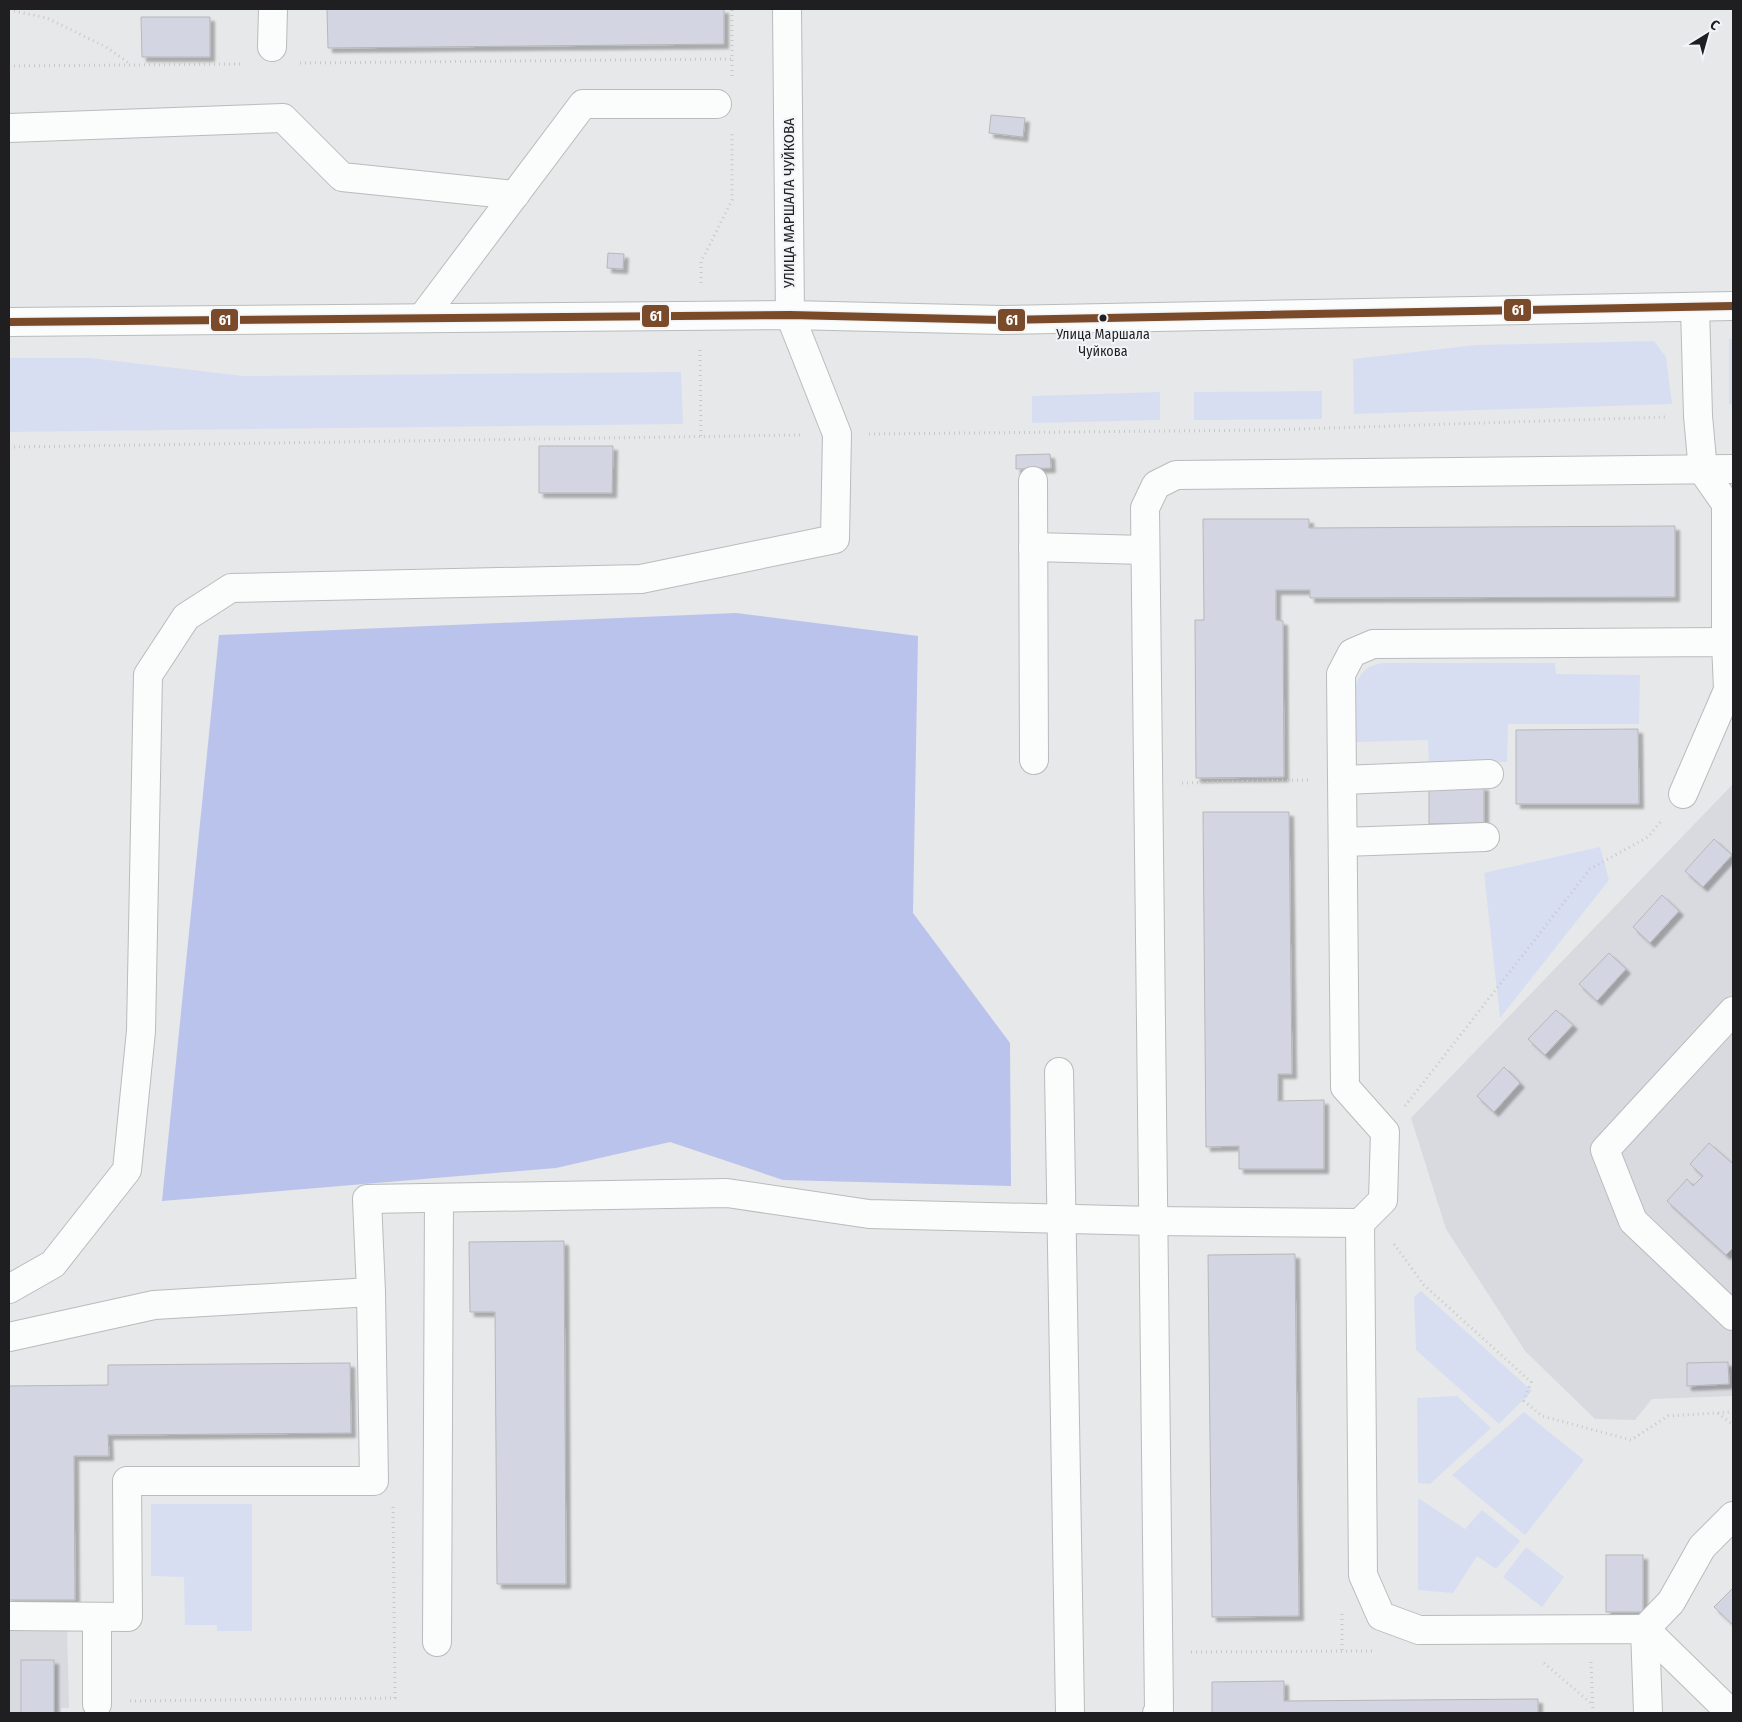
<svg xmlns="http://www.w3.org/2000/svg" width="1742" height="1722" viewBox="0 0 1742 1722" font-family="'Fira Sans Condensed',sans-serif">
<defs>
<filter id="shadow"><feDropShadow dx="4.5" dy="4.5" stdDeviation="1" flood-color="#0004"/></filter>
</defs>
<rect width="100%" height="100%" fill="#e7e8e9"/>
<g fill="#d8dae0">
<polygon points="1733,784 1733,1396 1652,1399 1635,1420 1595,1419 1525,1351 1446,1229 1411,1118"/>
<polygon points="67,1627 69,1708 61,1708 61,1713 9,1713 9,1630"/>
</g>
<g fill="#d8def2">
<rect x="1729" y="339" width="4" height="65"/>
<polygon points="1654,341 1666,357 1672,404 1354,414 1353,359 1476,345"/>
<polygon points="9,358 90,358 243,376 681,372 683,424 9,432"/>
<polygon points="1322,391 1322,419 1194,420 1194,392"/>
<polygon points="1160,392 1160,420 1032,423 1032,396"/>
<path d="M1382,663h173l1,11 84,1 -1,49h-131l-1,38 -78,2 -1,-24 -72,2v-58c5,-13 12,-18 26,-21z"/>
<polygon points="1600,847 1609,880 1500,1018 1484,873"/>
<polygon points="1421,1291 1532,1391 1499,1424 1416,1350 1414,1297"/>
<polygon points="1457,1396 1491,1428 1430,1484 1418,1483 1417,1398"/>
<polygon points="1524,1412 1584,1460 1525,1535 1452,1475"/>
<polygon points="1418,1498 1465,1529 1482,1510 1520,1541 1496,1569 1477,1556 1453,1593 1418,1590"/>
<polygon points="151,1504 252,1504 252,1631 217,1631 217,1625 185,1625 184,1577 151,1576"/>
<polygon points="1526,1547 1564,1577 1542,1607 1503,1577"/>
</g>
<polygon fill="#bac3eb" points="736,613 918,636 913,913 1010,1043 1011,1186 783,1180 670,1142 556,1168 162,1201 219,635"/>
<g fill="#d3d6e2" stroke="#b6b7b8" filter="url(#shadow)">
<polygon points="327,9 724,9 724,44 328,48"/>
<polygon points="141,17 210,17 210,57 142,57"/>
<polygon points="991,115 1025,118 1023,137 989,133"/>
<polygon points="608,253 624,254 623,269 607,268"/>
<polygon points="539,446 613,446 612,493 539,493"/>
<polygon points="1050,454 1051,468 1016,469 1016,455"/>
<polygon points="1203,519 1309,519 1309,528 1675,526 1675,597 1310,598 1310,590 1276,590 1276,620 1283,621 1284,777 1196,778 1195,620 1204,620"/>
<polygon points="1638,729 1639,804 1516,804 1516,730"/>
<polygon points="1484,786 1484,823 1429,824 1429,787"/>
<polygon points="1203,812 1289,812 1292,1074 1278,1074 1278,1101 1324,1100 1324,1169 1239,1169 1239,1146 1206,1147"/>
<polygon points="1714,839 1732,855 1703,887 1685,871"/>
<polygon points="1662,895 1679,911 1650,943 1633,927"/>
<polygon points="1609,953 1626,969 1597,1001 1579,984"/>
<polygon points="1556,1010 1573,1025 1545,1055 1528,1039"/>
<polygon points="1504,1067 1520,1083 1494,1112 1477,1096"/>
<polygon points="1709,1143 1733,1164 1733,1250 1732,1249 1726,1255 1667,1201 1687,1179 1693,1186 1703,1176 1690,1164"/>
<polygon points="564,1241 566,1584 497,1584 495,1312 470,1312 469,1242"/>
<polygon points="1295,1254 1299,1616 1212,1617 1208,1255"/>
<polygon points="1728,1362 1729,1384 1687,1386 1687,1363"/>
<polygon points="350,1363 351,1433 108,1435 109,1456 74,1456 75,1600 9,1600 9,1386 108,1385 108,1365"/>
<rect x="1606" y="1555" width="37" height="57"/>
<polygon points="1733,1588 1733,1625 1714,1607"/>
<rect x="21" y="1660" width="33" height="53"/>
<polygon points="1284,1681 1284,1701 1538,1699 1538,1713 1212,1713 1212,1682"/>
</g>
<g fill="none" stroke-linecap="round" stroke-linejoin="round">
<defs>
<g id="minor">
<polyline points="272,47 273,9"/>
<polyline points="9,128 283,118 342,177 515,195"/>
<polyline points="1695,307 1698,416 1703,471 1726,504 1726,642"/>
<polyline points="422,318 583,104 717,104"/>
<polyline points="1033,481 1034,760"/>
<polyline points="1033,547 1145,550"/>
<polyline points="1343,780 1489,774"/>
<polyline points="1683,794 1728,690"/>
<polyline points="1343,842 1485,837"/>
<polyline points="1733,1011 1605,1150 1633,1221 1733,1316"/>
<polyline points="1059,1072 1070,1713"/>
<polyline points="9,1289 53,1264 127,1170 141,1031 148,675 186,617 231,588 641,579 835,539 837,434 790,315 787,9"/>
<polyline points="9,1337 154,1305 371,1292"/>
<polyline points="9,1616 128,1617 127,1481 374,1481 371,1292 367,1199 727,1193 869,1214 1153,1221 1360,1223"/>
<polyline points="97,1617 97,1704"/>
<polyline points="437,1642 439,1198"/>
<polyline points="1157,1713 1159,1710 1145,508 1156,485 1176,475 1733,469"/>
<polyline points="1648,1713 1645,1629 1671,1602 1702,1547 1733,1516"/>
<polyline points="1731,1713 1645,1629 1419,1630 1381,1616 1363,1575 1360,1223 1383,1200 1385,1132 1345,1087 1341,674 1352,653 1373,644 1726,642 1728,690 1733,692"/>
</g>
<polyline id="major" points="9,322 790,315 1002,320 1733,306"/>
</defs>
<use href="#minor" stroke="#babbbc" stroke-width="30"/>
<use href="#major" stroke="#babbbc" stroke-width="30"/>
<g stroke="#c8c8ca" stroke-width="3" stroke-dasharray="1 4" stroke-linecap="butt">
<polyline points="9,10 47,18 106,47 130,64"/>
<polyline points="300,63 732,59"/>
<polyline points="9,66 244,64"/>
<polyline points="732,76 732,9"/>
<polyline points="701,283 701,262 732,200 732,134"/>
<polyline points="700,350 701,436"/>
<polyline points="869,434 1269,430 1665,417"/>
<polyline points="9,447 801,435"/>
<polyline points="1182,783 1308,780"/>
<polyline points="1405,1106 1590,869 1648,837 1662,820"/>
<polyline points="1394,1244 1424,1285 1531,1382 1524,1401 1542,1416 1631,1440 1668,1416 1733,1412"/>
<polyline points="1718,1413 1733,1425"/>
<polyline points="1342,1614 1342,1651"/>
<polyline points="1191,1652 1373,1651"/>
<polyline points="1591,1662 1593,1713"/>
<polyline points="1544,1663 1593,1705"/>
<polyline points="130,1701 395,1698 393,1507"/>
</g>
<use href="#minor" stroke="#fbfcfc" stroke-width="28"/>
<use href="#major" stroke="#fbfcfc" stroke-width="28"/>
<defs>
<polyline id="bus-1" points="9,322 790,315 1002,320 1733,306"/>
</defs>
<use href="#bus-1" stroke="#f3f4f8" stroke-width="11"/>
<use href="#bus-1" stroke="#7a4b2a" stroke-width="8"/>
</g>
<circle fill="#1f1f21" stroke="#f3f4f8" stroke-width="2" cx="1103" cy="318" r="4.5"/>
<g text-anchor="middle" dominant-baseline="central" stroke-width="4" stroke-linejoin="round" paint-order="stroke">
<g font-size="14" fill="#1f1f21" stroke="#f3f4f8">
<text x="1103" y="334">Улица Маршала<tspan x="1103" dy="17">Чуйкова</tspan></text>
</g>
<g font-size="15" fill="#1f1f21" stroke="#f3f4f8">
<text transform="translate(789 203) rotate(-90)">УЛИЦА МАРШАЛА ЧУЙКОВА</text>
</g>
</g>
<g stroke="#f3f4f8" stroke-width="2">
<rect x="1503" y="298" width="29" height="24" rx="5" fill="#7a4b2a"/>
<rect x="641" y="304" width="29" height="24" rx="5" fill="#7a4b2a"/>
<rect x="997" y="308" width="29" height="24" rx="5" fill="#7a4b2a"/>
<rect x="210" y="308" width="29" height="24" rx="5" fill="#7a4b2a"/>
</g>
<g font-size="14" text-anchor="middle" font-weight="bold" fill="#fff">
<text x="1518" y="315">61</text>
<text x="656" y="321">61</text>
<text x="1012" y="325">61</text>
<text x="225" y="325">61</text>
</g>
<rect width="1742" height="1722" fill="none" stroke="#1f1f21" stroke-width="20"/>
<g transform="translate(1707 35) rotate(37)" stroke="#f3f4f8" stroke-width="4" paint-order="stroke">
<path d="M0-4L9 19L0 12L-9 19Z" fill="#1f1f21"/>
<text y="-8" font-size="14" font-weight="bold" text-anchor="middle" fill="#1f1f21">С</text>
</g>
</svg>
